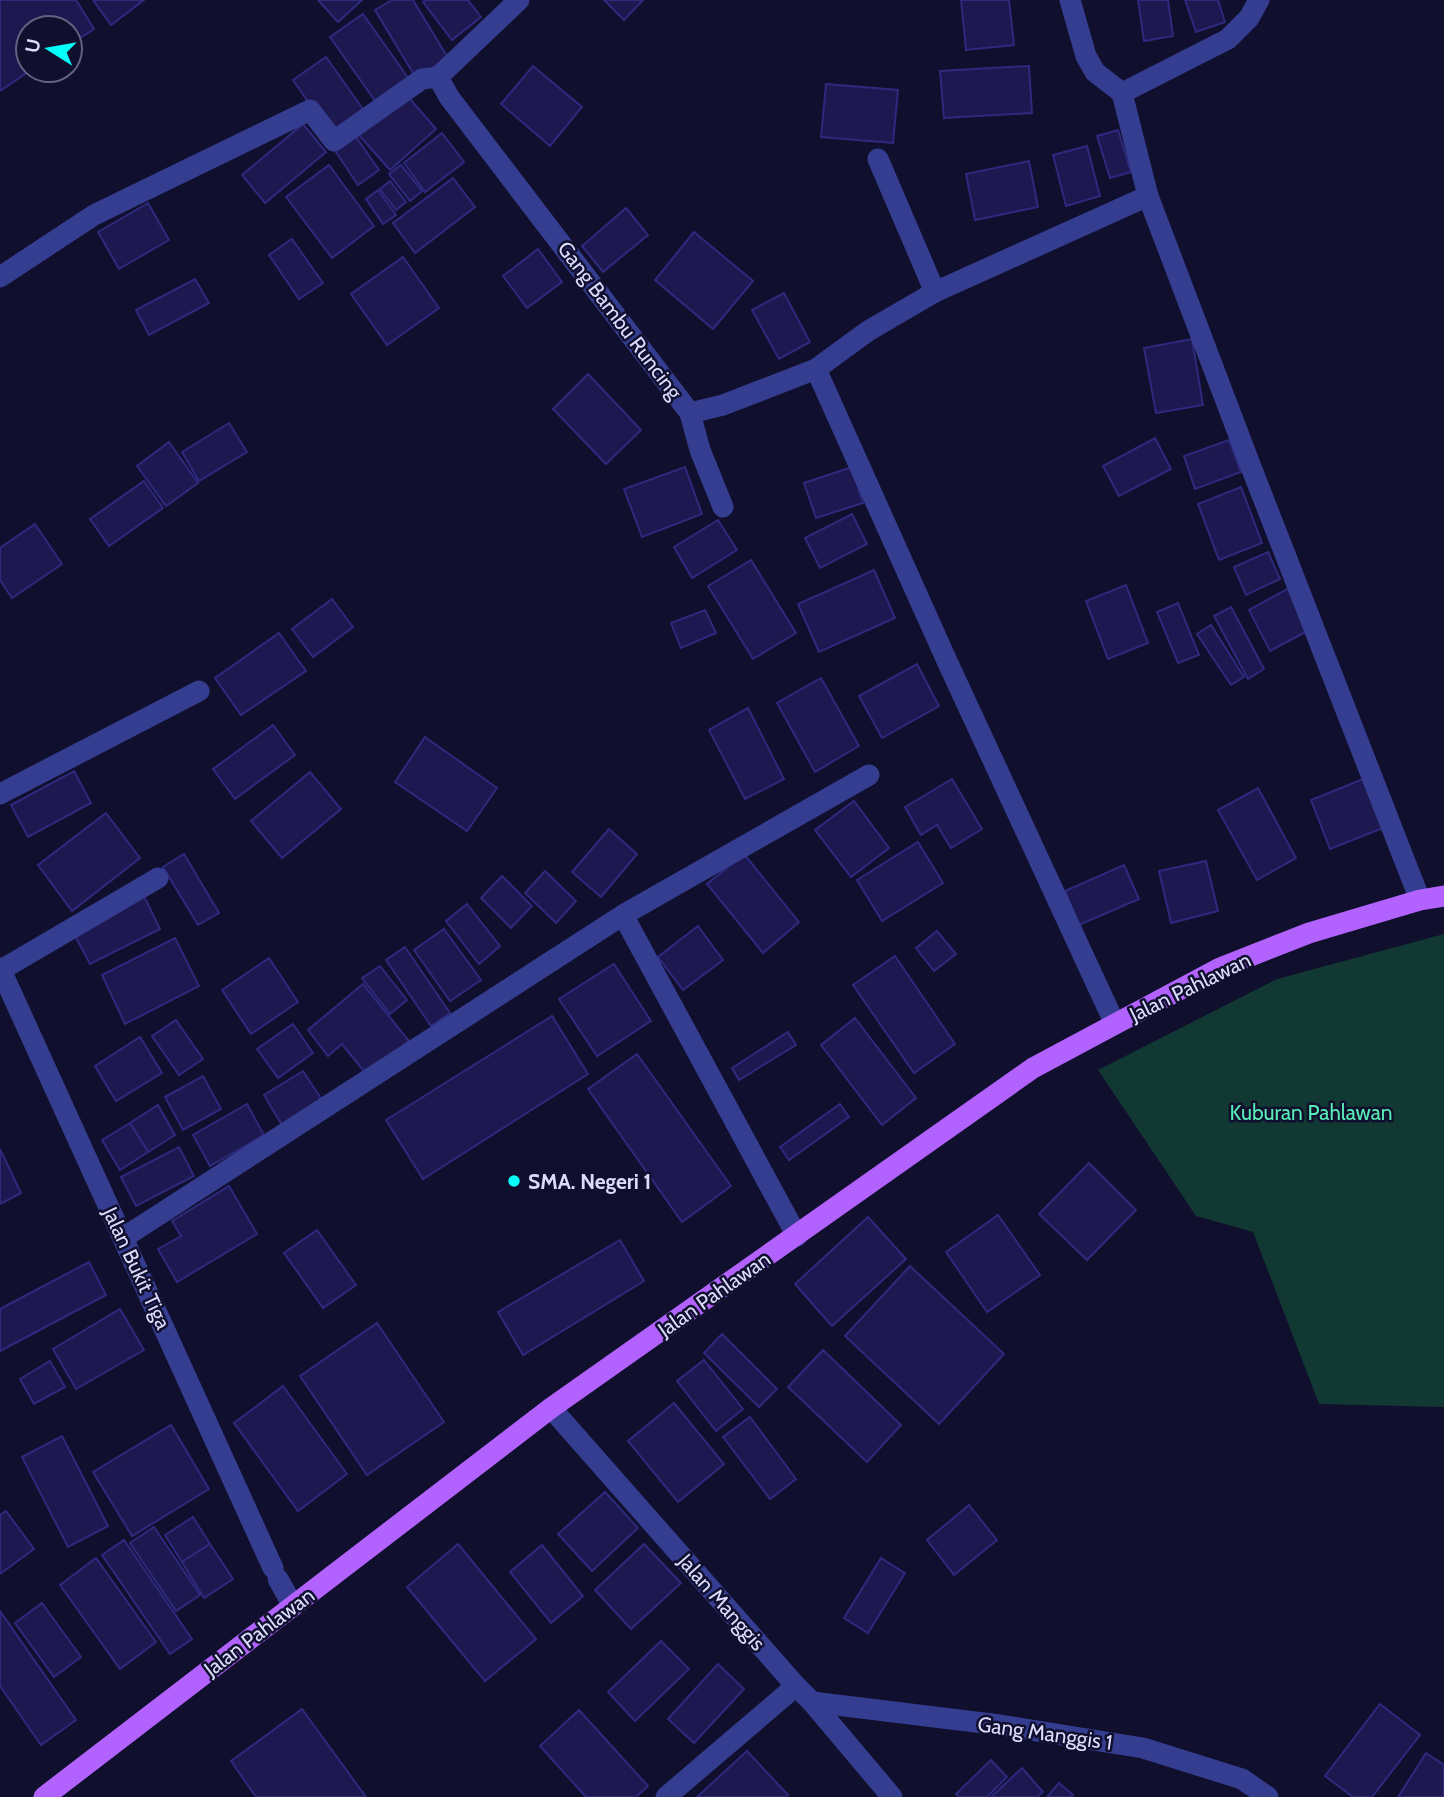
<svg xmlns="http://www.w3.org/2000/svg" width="1444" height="1797" viewBox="0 0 1444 1797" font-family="Cabin,sans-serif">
<rect width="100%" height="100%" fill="#100f2d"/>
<polygon fill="#113832" points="1444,934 1444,1407 1319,1404 1253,1232 1196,1216 1098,1070 1277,979"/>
<g fill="#1d1950" stroke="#2f297e" stroke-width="2">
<polygon points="0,0 76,0 94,29 70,45 70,28 28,28 28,70 31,70 0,91"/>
<polygon points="93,0 144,0 111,25"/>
<polygon points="318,0 362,0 338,22"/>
<polygon points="392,0 413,0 448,58 416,78 375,10"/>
<polygon points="426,0 468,0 481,17 452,40 423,2"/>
<polygon points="604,0 643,0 624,20"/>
<polygon points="961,0 1009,0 1014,45 966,50"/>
<polygon points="1138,0 1168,0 1173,36 1144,41"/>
<polygon points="1185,0 1218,0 1225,22 1196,32"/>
<polygon points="363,14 411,82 378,105 330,37"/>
<polygon points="326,57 365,112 332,136 293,80"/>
<polygon points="533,66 582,107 550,146 501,104"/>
<polygon points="1029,66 1032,113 944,118 940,71"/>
<polygon points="826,84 898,90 893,143 821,137"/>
<polygon points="404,92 436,129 390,170 357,133"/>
<polygon points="303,124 326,152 265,203 242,175"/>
<polygon points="1118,130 1131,172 1110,178 1097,136"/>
<polygon points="442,133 464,162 425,192 404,163"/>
<polygon points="354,134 379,170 358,185 334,149"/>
<polygon points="1087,146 1100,196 1066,206 1053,155"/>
<polygon points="1029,161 1038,207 975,220 966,174"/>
<polygon points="329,165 374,226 332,258 286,197"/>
<polygon points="401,165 422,191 410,201 389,174"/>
<polygon points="453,178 475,207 415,253 393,223"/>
<polygon points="390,181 406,202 396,210 380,189"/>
<polygon points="378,190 396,215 383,224 366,199"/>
<polygon points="148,203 169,240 119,269 98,232"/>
<polygon points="626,208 648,235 603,272 582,246"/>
<polygon points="694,232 753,281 713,329 655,280"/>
<polygon points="292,239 323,283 299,299 269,255"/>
<polygon points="538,249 562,282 527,308 503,276"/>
<polygon points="403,257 439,308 387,345 351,294"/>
<polygon points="195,279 209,303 149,335 136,310"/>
<polygon points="784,293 810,342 779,359 752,310"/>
<polygon points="1192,339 1203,405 1156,413 1144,348"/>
<polygon points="588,374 641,430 606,464 553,409"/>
<polygon points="229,423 247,452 199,481 182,452"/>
<polygon points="1155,438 1171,469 1119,496 1103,466"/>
<polygon points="1229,440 1241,472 1195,489 1184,456"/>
<polygon points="169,442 198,483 166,506 137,466"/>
<polygon points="685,467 702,514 642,537 624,489"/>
<polygon points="852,467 863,503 816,518 804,483"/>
<polygon points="144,481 163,508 109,546 90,519"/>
<polygon points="1241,487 1262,543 1219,560 1198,504"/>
<polygon points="852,514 867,544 820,568 805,538"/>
<polygon points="718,520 737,550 692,578 674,547"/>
<polygon points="35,524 62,564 12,598 0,580 0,548"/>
<polygon points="1268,552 1280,579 1246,595 1234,567"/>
<polygon points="751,560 796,633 753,659 708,586"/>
<polygon points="874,570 895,618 819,652 798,604"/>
<polygon points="1126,585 1148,643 1108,659 1086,601"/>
<polygon points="1289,588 1311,629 1270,651 1249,610"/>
<polygon points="332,599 353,627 313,657 292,629"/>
<polygon points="1178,603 1199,655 1178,663 1157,612"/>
<polygon points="1231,607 1264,669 1248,679 1214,616"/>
<polygon points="705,610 716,633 681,648 671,623"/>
<polygon points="1211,625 1244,677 1231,685 1197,634"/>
<polygon points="279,633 306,671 241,715 215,678"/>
<polygon points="917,664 939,706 882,738 859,696"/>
<polygon points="821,678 859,746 815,772 777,703"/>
<polygon points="748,708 784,779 745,799 709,730"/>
<polygon points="273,725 295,755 235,799 213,769"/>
<polygon points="425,737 497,788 467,831 395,782"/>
<polygon points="74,771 91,803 28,837 11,805"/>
<polygon points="310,772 341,809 282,858 251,821"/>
<polygon points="952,779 982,829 951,848 937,825 921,835 905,807"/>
<polygon points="1363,779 1383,828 1330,849 1311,800"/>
<polygon points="1258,788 1296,858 1257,880 1218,810"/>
<polygon points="854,801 889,848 851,877 815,830"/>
<polygon points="106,813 140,858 72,911 38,865"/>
<polygon points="609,829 637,854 601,897 572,872"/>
<polygon points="918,842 943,883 882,921 857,880"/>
<polygon points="184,854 219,913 198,925 163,867"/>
<polygon points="744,854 799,922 763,953 707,884"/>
<polygon points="1206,861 1218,911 1171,923 1159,871"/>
<polygon points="1124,865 1139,899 1079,925 1065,891"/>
<polygon points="545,871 576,901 556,923 525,893"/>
<polygon points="502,876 532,906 511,928 481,898"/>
<polygon points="144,896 160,929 90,964 73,932"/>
<polygon points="467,904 500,946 479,964 446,921"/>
<polygon points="698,926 723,960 683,990 658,957"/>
<polygon points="444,929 481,980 450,1001 414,950"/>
<polygon points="937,931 956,954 934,971 916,948"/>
<polygon points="175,938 199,986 125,1024 102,975"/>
<polygon points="405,947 450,1013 431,1026 386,960"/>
<polygon points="895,956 955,1044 914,1073 853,985"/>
<polygon points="269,958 298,1002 251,1034 222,990"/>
<polygon points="614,964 651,1021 597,1056 559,999"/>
<polygon points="380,966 407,1000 390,1014 362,978"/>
<polygon points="363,984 409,1041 367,1075 342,1044 328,1056 308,1030"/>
<polygon points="552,1016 588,1074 423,1179 386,1120"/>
<polygon points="855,1018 916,1098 882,1125 821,1045"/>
<polygon points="176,1020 203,1059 179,1075 152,1036"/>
<polygon points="293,1024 313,1053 278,1078 257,1049"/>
<polygon points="788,1032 796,1045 739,1080 732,1068"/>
<polygon points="140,1037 162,1073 116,1101 95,1066"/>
<polygon points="637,1054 731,1186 682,1222 588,1089"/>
<polygon points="303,1071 322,1100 282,1125 264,1095"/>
<polygon points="203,1076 221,1109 183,1130 165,1097"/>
<polygon points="247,1104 264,1135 210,1166 193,1135"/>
<polygon points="840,1104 849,1117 789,1160 780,1147"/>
<polygon points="158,1105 175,1135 148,1152 130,1123"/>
<polygon points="130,1123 148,1152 120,1170 102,1140"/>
<polygon points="179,1147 194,1176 136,1206 121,1177"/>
<polygon points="0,1149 21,1193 0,1204"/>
<polygon points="1089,1163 1136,1210 1087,1260 1039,1214"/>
<polygon points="229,1186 257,1234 177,1282 158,1249 181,1236 172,1221"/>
<polygon points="998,1215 1040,1275 987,1312 946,1252"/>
<polygon points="868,1217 906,1259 832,1326 795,1284"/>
<polygon points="317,1230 356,1285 323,1308 284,1253"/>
<polygon points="620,1240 644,1281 523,1355 498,1312"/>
<polygon points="89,1262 106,1295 0,1351 0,1309"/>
<polygon points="910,1266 1004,1354 939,1424 845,1336"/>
<polygon points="120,1309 144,1350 76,1389 53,1349"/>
<polygon points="377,1323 444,1422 367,1475 300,1376"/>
<polygon points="722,1334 777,1389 759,1407 704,1353"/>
<polygon points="823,1350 901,1425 867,1462 788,1387"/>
<polygon points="704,1360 743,1409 716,1431 677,1381"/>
<polygon points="50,1361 65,1387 34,1404 20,1379"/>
<polygon points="283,1386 347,1474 298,1511 234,1423"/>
<polygon points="674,1403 724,1464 678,1502 628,1441"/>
<polygon points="750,1417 796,1479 770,1499 723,1437"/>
<polygon points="171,1425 209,1489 132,1536 93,1472"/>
<polygon points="62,1436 108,1526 68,1547 22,1457"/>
<polygon points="605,1492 638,1528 592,1571 558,1534"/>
<polygon points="969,1505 997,1540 954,1575 927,1540"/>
<polygon points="6,1511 34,1549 0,1574 0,1515"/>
<polygon points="193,1517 210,1544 182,1562 165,1535"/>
<polygon points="154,1527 200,1595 176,1611 130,1543"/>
<polygon points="124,1540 192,1639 170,1654 102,1555"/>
<polygon points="210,1544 233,1579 204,1598 182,1562"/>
<polygon points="458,1544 536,1639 485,1681 407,1587"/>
<polygon points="644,1544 681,1583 631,1629 595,1590"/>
<polygon points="542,1545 583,1596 551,1623 510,1572"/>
<polygon points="96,1558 156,1642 120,1669 60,1585"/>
<polygon points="881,1558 905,1573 868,1633 844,1618"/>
<polygon points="42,1603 81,1657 54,1677 15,1623"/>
<polygon points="0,1611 76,1720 41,1745 0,1686"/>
<polygon points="661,1641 689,1669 635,1721 608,1692"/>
<polygon points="718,1664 744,1689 694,1743 668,1719"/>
<polygon points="1380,1704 1420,1735 1372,1797 1353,1797 1325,1776"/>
<polygon points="302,1709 366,1797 256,1797 231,1761"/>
<polygon points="579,1710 648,1786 636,1797 586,1797 540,1746"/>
<polygon points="747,1751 788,1795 787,1797 697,1797"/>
<polygon points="1426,1753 1444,1765 1444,1797 1398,1797"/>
<polygon points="991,1760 1007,1777 987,1797 959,1797 956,1794"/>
<polygon points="1022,1768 1043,1792 1037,1797 991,1797"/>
<polygon points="1059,1783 1073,1795 1071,1797 1047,1797"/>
</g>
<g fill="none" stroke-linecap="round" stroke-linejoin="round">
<g stroke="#353d90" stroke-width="21">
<polyline points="878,159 935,292"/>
<polyline points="690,413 700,450 723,507"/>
</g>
<g stroke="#353d90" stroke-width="21">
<polyline points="1070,0 1086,56 1095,72 1122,93"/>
<polyline points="1259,0 1249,18 1228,39 1122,93 1148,196 1251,467 1420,900"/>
<polyline points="438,77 449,97 690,413 723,405 816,369 868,331 935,292 1148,196"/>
<polyline points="438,77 519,0"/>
<polyline points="0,277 94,215 310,110 334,141 422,79 438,77"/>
<polyline points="816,369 947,661 1115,1024"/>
<polyline points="0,794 199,691"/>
<polyline points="623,915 797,1236"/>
<polyline points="0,968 273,1568"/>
<polyline points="1,970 158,878"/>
<polyline points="123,1238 623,915 869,775"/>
<polyline points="551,1408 796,1686 812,1702 892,1797"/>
<polyline points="278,1579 293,1606"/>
<polyline points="812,1702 1000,1725 1143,1748 1242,1779 1268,1797"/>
<polyline points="666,1797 796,1686"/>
</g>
<polyline stroke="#b262ff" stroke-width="21" points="44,1797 551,1408 1033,1068 1220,968 1309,933 1420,900 1444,896"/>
</g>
<circle fill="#07fffa" stroke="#100f2d" stroke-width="2.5" cx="514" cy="1181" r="7"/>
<g text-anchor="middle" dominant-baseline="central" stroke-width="5" stroke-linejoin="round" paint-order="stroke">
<g font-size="21" fill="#dbdbff" stroke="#100f2d">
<text transform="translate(620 320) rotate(53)">Gang Bambu Runcing</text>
<text transform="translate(1190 987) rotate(-26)">Jalan Pahlawan</text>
<text transform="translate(137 1268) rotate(65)">Jalan Bukit Tiga</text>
<text transform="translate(714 1294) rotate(-35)">Jalan Pahlawan</text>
<text transform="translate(722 1602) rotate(49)">Jalan Manggis</text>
<text transform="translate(259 1632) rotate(-37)">Jalan Pahlawan</text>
<text transform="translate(1045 1733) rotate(8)">Gang Manggis 1</text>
</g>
<g font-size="21" fill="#5aecb6" stroke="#100f2d">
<text x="1311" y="1112">Kuburan Pahlawan</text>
</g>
<g font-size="21" font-weight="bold" fill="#dbdbff" stroke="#100f2d" text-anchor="start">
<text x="528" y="1181">SMA. Negeri 1</text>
</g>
</g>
<g transform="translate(49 49) rotate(281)"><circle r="33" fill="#100f2d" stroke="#616181" stroke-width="2"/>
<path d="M0-5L12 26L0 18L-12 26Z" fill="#07fffa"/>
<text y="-10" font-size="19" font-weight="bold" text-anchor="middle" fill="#dbdbff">U</text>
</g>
</svg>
